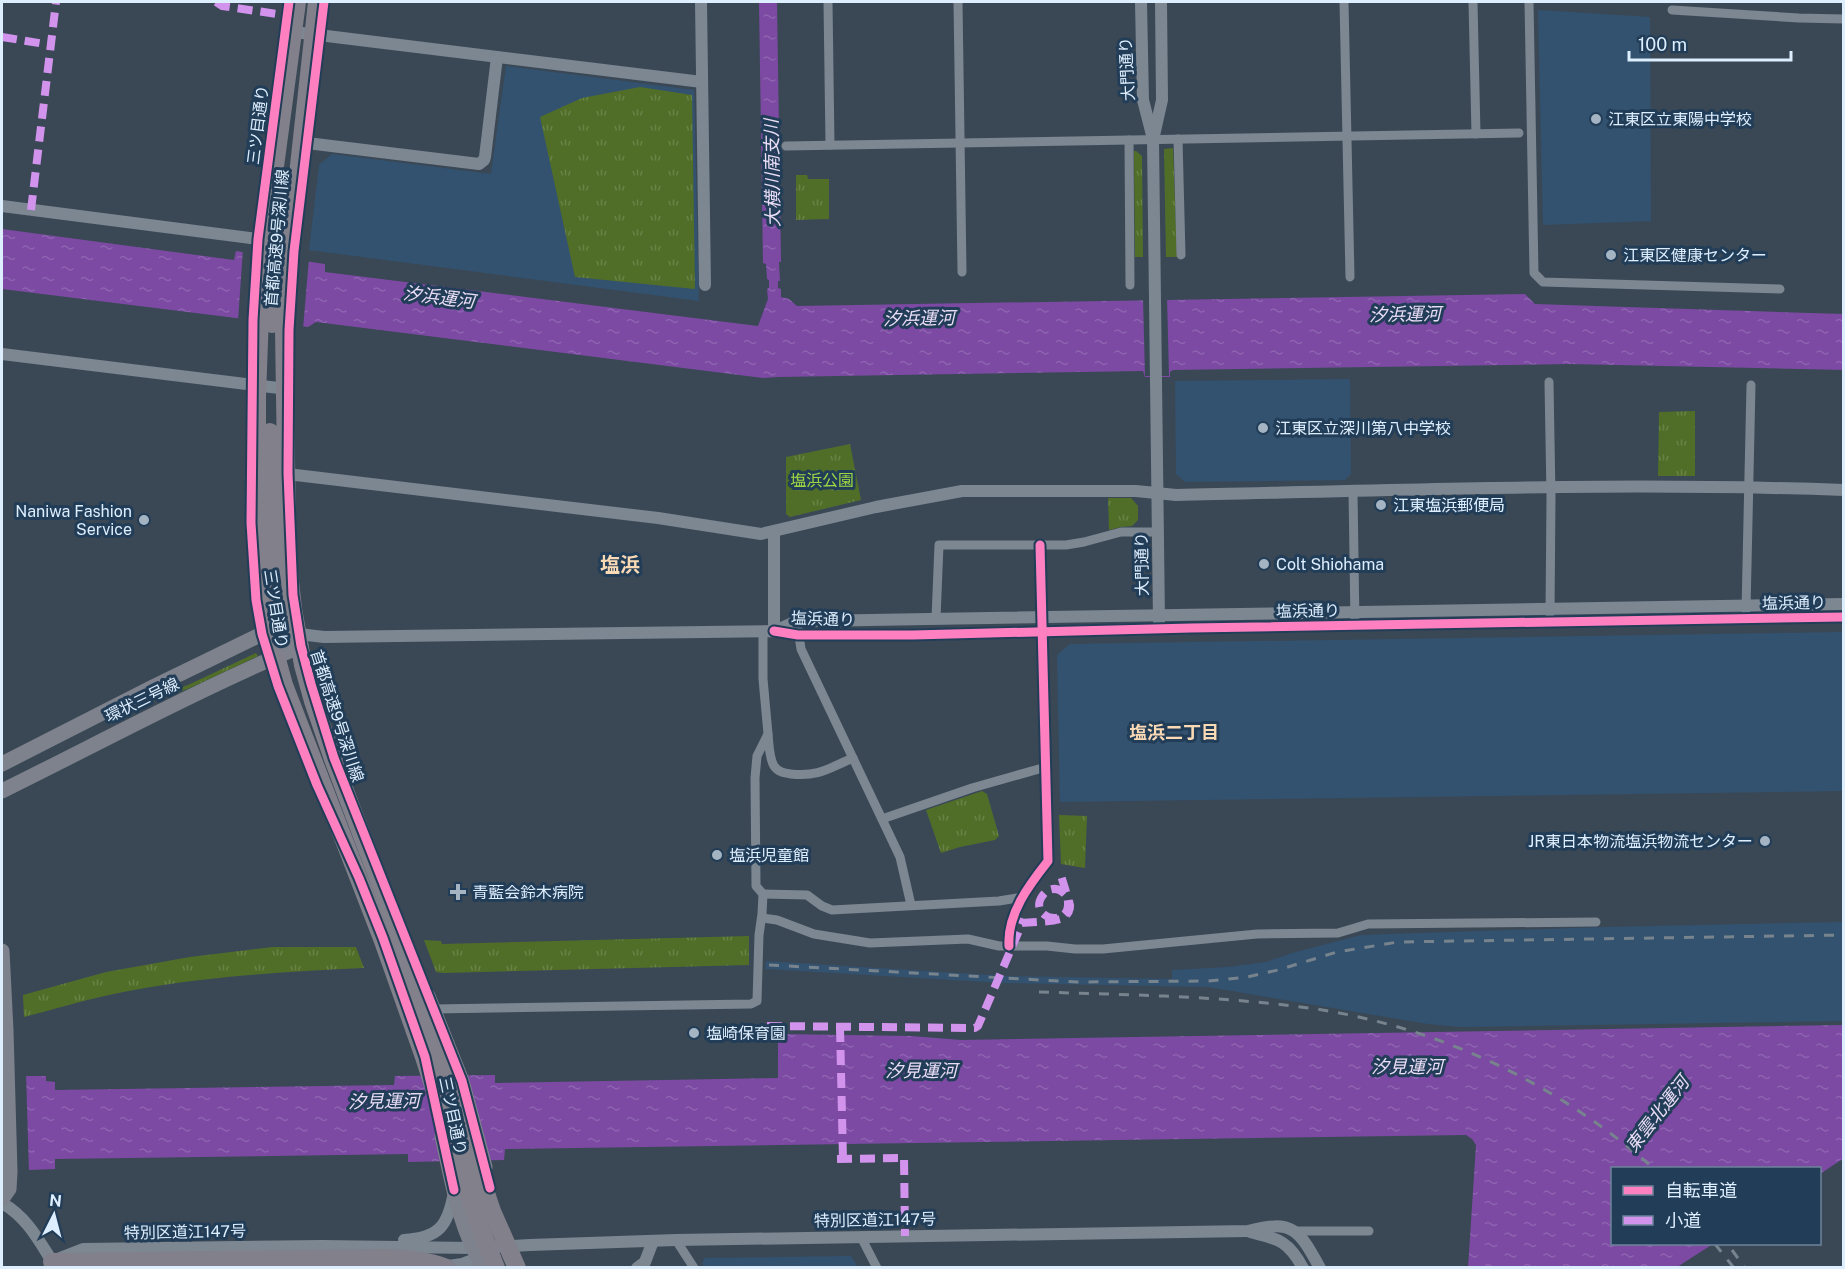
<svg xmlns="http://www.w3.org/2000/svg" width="1845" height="1269" viewBox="0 0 1845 1269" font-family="'Public Sans','Noto Sans JP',sans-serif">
<defs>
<pattern id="grass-tufts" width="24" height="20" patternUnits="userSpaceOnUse" patternTransform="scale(1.5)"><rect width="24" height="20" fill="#506e27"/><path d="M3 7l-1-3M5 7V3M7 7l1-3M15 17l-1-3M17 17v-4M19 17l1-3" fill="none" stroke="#698347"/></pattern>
<pattern id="water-ripples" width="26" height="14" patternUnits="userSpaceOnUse" patternTransform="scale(1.5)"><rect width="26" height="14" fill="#7c49a3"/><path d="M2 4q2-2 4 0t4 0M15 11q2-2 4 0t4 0" fill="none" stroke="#8e64b1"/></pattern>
</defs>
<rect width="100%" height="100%" fill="#3a4856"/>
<g fill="#33526f">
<polygon points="1538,10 1650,17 1651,221 1543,225"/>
<polygon points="506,66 694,90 699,301 309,250 319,165 332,154 491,174"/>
<polygon points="1350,379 1351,474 1345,480 1185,482 1176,474 1175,381"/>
<polygon points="1843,632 1843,791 1060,802 1057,655 1070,644"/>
<polygon points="1843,922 1843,1021 1460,1027 1428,1024 1208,987 1004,983 765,969 766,961 1005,976 1172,979 1172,970 1228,967 1266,962 1292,953 1361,935 1606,927"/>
<polygon points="851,1256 858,1267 705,1268 702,1263 705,1258"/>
</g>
<g fill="url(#grass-tufts)">
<polygon points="640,87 692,95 695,289 575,277 540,117 582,98"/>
<polygon points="1173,148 1177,257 1166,257 1164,149"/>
<polygon points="1134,151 1136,151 1142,156 1143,257 1135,257"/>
<polygon points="796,175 807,175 808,179 829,179 829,219 796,220"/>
<polygon points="1695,411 1695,476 1658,476 1659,412"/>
<polygon points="850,444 861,500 790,517 786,514 786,457"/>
<polygon points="1108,498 1131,498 1138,506 1138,520 1132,526 1121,527 1109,530"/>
<polygon points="256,653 258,656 190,688 147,704 111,723 110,719 149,699 188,685"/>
<polygon points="982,791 987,794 999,836 995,840 960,847 941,853 926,810"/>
<polygon points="1059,815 1087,816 1085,868 1061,864"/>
<polygon points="749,936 749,965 444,973 436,972 424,940 441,941 442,944"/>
<path d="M273,947h83l8,21c-84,4 -172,9 -255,27 -29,6 -57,15 -85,22l-1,-22 83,-23 84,-15z"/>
</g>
<g fill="url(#water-ripples)">
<polygon points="759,2 777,2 781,262 779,262 780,281 778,281 778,288 781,289 781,297 789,299 797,306 1525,294 1535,304 1843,314 1844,370 1570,364 1173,370 1170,372 1170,377 1145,377 1143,371 778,377 763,378 316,322 308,327 2,289 2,229 234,260 236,251 325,264 325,272 758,326 768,299 767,289 769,288 769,280 767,279 766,264 763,263"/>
<polygon points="1843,1025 1844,1158 1820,1174 1820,1168 1612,1168 1612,1244 1713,1244 1677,1267 1468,1268 1476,1145 1472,1139 1466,1135 505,1149 504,1160 408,1162 408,1154 55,1159 55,1169 2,1171 2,1076 46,1076 46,1081 55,1082 55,1090 394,1085 395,1076 495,1075 495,1083 778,1078 778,1034 911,1036 961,1040"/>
</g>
<g fill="#3a4856">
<polygon points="243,249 309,258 303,329 238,321"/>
<polygon points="1167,297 1169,376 1145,376 1143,298"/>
<polygon points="2,1073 26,1073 29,1173 2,1174"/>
</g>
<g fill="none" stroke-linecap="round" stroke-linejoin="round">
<g stroke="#7c8792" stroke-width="9">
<polyline points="828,2 830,145"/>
<polyline points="958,2 962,272"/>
<polyline points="1344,2 1350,277"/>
<polyline points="1473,2 1476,134"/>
<polyline points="1529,2 1534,273 1543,282 1780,289"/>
<polyline points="1672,10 1799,18 1844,19"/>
<polyline points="1178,139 1181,255"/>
<polyline points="1129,140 1130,285"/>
<polyline points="786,146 1519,133"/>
<polyline points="1549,382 1551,497 1550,614"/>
<polyline points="1353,491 1355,625"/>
<polyline points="1746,610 1751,385"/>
<polyline points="936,618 939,545 1066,545 1084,542 1121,532 1159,532"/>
<polyline points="798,629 801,649 900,857 911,905"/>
<path d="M768,734c1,9 1,24 6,32 4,6 10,7 17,8 28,3 38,-6 62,-16"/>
<polyline points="882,819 972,788 1046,767"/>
<polyline points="763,894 807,895 822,906 832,910 999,901 1023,897"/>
<polyline points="762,918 777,920 814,934 870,943 968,939 999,946 1047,946 1075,949 1103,949 1257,934 1338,933 1368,924 1596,922"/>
<path d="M1009,946c-2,-32 20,-61 39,-85l-8,-316"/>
<polyline points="433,1009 751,1004 757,1001 759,935 762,914 763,894 756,886 755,778 757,756 768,734 763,679 763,632"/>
<polyline points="1295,1231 1369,1231"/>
<polyline points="861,1237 877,1268"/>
<polyline points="676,1240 694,1268"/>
</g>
<g stroke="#7c8792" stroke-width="12">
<polyline points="701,2 705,285"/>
<polyline points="1141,2 1143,100 1152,135"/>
<polyline points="286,31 702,82"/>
<polyline points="307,143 479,164 484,160 485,157 497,57"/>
<polyline points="2,206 258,239"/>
<polyline points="2,354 287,389"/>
<path d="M279,473l379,45 103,16 115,-27 86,-16h174l40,4c223,-5 445,-13 668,-5"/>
<polyline points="774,532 774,631"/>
<polyline points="1159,621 1153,140 1162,100 1161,2"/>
<polyline points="775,631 797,621 810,621 1844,604"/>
<polyline points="263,634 299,634 324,637 774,631 798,635 913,635 1191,628 1844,617"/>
<path d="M2,1203c26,15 37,38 53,63"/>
<path d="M1250,1232c28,7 38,8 53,36"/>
<path d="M404,1240c35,-2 44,-14 50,-48"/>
<path d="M60,1258l23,-9 239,-3 151,2 57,-3 146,-5 572,-9c45,-12 51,-1 72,37"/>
<polyline points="442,1267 462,1264 485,1255"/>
<polyline points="637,1268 645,1262 653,1241"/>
</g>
<g stroke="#7e828c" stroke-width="15">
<polyline points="2,764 153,687 262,634"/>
<path d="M2,791c99,-49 197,-102 299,-145"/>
<polyline points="2,951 6,1030 10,1172 9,1189 2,1199"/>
<polyline points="428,996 462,1081 485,1167"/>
<path d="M442,1136c10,45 17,92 42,132"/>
</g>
<g stroke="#81808b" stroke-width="18">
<polyline points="297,2 265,241 261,288 257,396 257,461 260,564 264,599 269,630 284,685 383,941 424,1057 472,1206 496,1268"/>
<polyline points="317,2 292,229 284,329 287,526 289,572 293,609 303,665 313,701 333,759 399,934 492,1211 517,1268"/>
<polyline points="272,324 276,262"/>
<polyline points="270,432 272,523 278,575"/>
<path d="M52,1262l334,-4c21,1 41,2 61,10"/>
</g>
<g stroke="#77838d" stroke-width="3" stroke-dasharray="10 10" stroke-linecap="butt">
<polyline points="769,965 1077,982 1208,981 1247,977 1278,970 1337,952 1398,942 1844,935"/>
<path d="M1039,992c92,3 186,4 277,17 126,19 243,76 337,159"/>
<polyline points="1715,1244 1734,1268"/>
<polyline points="1732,1250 1745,1268"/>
</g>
<g stroke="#d193ec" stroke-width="8" stroke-dasharray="15 8" stroke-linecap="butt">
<polyline points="216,2 222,6 277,14"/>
<polyline points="2,37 51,45"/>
<polyline points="31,210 56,2"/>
<path d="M1022,923c12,-1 27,-1 38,-4 24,-9 -1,-44 -17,-24 -17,22 27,35 25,7 -1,-10 -6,-21 -8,-31"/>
<polyline points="767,1026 975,1028 978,1026 1024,919"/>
<polyline points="840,1027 843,1159"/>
<polyline points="837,1159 904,1158 905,1236"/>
</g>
<defs>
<g id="cycleway">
<polyline points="289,2 258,239 253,320 251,523 256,600 262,634 278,686 317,785 359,878 383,938 425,1057 454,1190"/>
<polyline points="324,2 294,251 289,330 288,473 293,595 301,646 311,684 334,758 462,1081 490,1188"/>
<polyline points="774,631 798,635 913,635 1191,628 1844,617"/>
<path d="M1009,946c-2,-32 20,-61 39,-85l-8,-316"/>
</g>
</defs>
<use href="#cycleway" stroke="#223d57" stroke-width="13"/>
<use href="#cycleway" stroke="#ff80c0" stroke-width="9"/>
</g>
<g fill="#a4b4c3" stroke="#223d57" stroke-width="2">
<circle cx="1596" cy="119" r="6"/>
<circle cx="1611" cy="255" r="6"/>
<circle cx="1263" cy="428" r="6"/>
<circle cx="1381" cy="505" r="6"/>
<circle cx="144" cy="520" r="6"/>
<circle cx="1264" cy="564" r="6"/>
<circle cx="1765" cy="841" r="6"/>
<circle cx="717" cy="855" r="6"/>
<path d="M455 883h6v6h6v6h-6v6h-6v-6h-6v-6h6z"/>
<circle cx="694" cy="1033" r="6"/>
</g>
<g text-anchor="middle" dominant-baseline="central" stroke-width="6" stroke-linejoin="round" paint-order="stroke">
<g font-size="16" fill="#ddeefe" stroke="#223d57">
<text transform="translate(1127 69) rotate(-93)">大門通り</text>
<text transform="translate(258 125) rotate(-83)">三ツ目通り</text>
<text transform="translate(277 238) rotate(-85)">首都高速9号深川線</text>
<text transform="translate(1142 564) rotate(-91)">大門通り</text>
<text transform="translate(1794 603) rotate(-1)">塩浜通り</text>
<text transform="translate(276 609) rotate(81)">三ツ目通り</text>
<text transform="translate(1308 611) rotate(-1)">塩浜通り</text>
<text transform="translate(823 619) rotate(2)">塩浜通り</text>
<text transform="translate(142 700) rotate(-26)">環状三号線</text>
<text transform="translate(337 716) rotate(72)">首都高速9号深川線</text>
<text transform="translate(453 1116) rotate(78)">三ツ目通り</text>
<text transform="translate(875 1220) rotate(-1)">特別区道江147号</text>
<text transform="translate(185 1232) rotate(-1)">特別区道江147号</text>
</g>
<g font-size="16" fill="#ddeefe" stroke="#223d57" text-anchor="start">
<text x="1608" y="119">江東区立東陽中学校</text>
<text x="1623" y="255">江東区健康センター</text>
<text x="1275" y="428">江東区立深川第八中学校</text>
<text x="1393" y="505">江東塩浜郵便局</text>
<text x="132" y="511" text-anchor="end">Naniwa Fashion<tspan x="132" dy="18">Service</tspan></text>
<text x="1276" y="564">Colt Shiohama</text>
<text x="1753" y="841" text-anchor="end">JR東日本物流塩浜物流センター</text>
<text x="729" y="855">塩浜児童館</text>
<text x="472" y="892">青藍会鈴木病院</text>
<text x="706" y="1033">塩崎保育園</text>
</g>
<g font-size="16" fill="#9dd842" stroke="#223d57">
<text x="822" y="480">塩浜公園</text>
</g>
<g font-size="18" font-style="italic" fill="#eaddf6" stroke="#223d57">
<text transform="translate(772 173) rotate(-91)">大横川南支川</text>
<text transform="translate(439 297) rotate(7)">汐浜運河</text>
<text transform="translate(1405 314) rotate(-1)">汐浜運河</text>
<text transform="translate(919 318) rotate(-1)">汐浜運河</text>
<text x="1407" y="1066">汐見運河</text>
<text x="921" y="1070">汐見運河</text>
<text transform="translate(384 1101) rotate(-1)">汐見運河</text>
<text transform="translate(1657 1114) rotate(-52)">東雲北運河</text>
</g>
<g font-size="18" font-weight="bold" fill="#fad9b5" stroke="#223d57">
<text x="1174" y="732">塩浜二丁目</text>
</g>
<g font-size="20" font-weight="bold" fill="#fad9b5" stroke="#223d57">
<text x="620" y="565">塩浜</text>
</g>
</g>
<rect width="1845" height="1269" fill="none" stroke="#ddeefe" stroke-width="6"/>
<rect x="1611" y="1167" width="210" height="78" fill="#223d57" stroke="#6d849a" stroke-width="1.5"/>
<rect x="1623" y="1186" width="30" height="9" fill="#ff80c0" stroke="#6d849a" stroke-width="1.5"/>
<text x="1665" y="1197" font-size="18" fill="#ddeefe">自転車道</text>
<rect x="1623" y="1216" width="30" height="9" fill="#d193ec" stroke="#6d849a" stroke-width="1.5"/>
<text x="1665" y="1227" font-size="18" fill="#ddeefe">小道</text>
<g transform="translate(54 1215) rotate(6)" stroke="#223d57" stroke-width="4.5" paint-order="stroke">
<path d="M0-4.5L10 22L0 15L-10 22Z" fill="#ddeefe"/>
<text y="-9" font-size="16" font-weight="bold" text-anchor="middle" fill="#ddeefe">N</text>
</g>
<path d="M1629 51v9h162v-9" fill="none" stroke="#ddeefe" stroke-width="3"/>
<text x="1638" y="51" font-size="18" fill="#ddeefe" stroke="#223d57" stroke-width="4.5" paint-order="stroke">100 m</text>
</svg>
